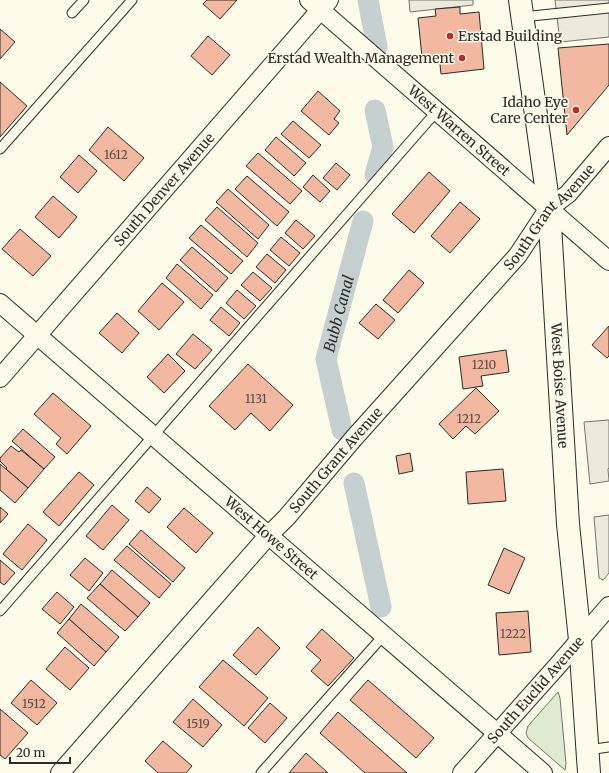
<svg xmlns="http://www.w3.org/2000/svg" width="609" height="773" viewBox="0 0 609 773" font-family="Merriweather,serif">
<rect width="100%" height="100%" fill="#fdfbea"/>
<polygon fill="#deebd1" stroke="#74746e" points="558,692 560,698 566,764 565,770 528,738 526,733 528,726"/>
<g fill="#eceadb" stroke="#74746e">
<polygon points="409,0 473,0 473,5 410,12"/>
<polygon points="555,0 609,0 609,37 560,42"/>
<polygon points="609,420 609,468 608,469 609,481 590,484 584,422"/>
<polygon points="609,515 609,573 603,580 599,578 594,517"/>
</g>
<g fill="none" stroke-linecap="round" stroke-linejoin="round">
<g stroke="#c7d0d0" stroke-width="21">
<polyline points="368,0 377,47"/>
<polyline points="375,110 383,147 375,175"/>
<path id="s1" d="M342,430l-16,-71 37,-138"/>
<polyline points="354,483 381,607"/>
</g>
</g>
<g fill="#f2b8a0" stroke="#2b2b2b">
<polygon points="207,0 237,0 220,19 203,4"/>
<polygon points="460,7 460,14 479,12 484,69 441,74 439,55 422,57 418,18 436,16 435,9"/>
<polygon points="0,29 15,42 0,59"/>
<polygon points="208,36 230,55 212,75 191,56"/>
<polygon points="609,44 609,85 567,135 558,48"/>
<polygon points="0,82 27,106 0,137"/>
<polygon points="318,91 340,111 334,119 339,123 329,135 301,111"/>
<polygon points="293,121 321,145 309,158 281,134"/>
<polygon points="108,127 144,158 124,181 89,150"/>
<polygon points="276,137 306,163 294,176 265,150"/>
<polygon points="258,153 302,191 290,204 246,166"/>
<polygon points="79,155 97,171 78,193 60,177"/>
<polygon points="336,163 350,175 337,190 323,178"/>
<polygon points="429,172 450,191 414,233 392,214"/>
<polygon points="313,175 330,191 320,202 303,187"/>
<polygon points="247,176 289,212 277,226 235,189"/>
<polygon points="228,189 269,225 258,239 216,202"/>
<polygon points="53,196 77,217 59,238 35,217"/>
<polygon points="460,202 480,219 450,253 431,236"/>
<polygon points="217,207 258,243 247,257 205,220"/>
<polygon points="296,220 315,236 303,249 285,233"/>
<polygon points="201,225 243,261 231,274 189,238"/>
<polygon points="20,229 51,256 33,276 2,249"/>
<polygon points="281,237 300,253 289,266 270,250"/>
<polygon points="192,247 228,278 216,292 180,260"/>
<polygon points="267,254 286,270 275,283 256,267"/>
<polygon points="177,264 213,295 201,309 166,278"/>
<polygon points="409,270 424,283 398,313 383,300"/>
<polygon points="253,272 272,288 260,301 241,285"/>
<polygon points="162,283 184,302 159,330 138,311"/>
<polygon points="237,290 256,306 244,319 226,303"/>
<polygon points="376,304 395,320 378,339 359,323"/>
<polygon points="221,307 240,323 229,336 210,320"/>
<polygon points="117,313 139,333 122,353 99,333"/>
<polygon points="609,326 609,356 607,358 592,345"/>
<polygon points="193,334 212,350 195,369 176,354"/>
<polygon points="506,350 509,372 481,376 483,386 463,389 459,357"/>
<polygon points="168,354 185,371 164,393 147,377"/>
<polygon points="248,364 293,405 270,431 251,413 235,430 209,406"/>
<polygon points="476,388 499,411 475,434 466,426 453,439 439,424"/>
<polygon points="53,393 91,426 67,454 56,444 61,438 34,414"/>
<polygon points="23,429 55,457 44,469 12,441"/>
<polygon points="11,446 19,452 21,450 44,469 28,488 6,469 7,468 0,461 0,458"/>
<polygon points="410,453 413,471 399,474 396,456"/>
<polygon points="0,464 28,488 15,503 0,490"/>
<polygon points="503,469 506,501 468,504 466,472"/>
<polygon points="79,472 94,485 59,526 43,512"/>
<polygon points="147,487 161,499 149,513 135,501"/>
<polygon points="112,505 129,520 103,550 86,536"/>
<polygon points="0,507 8,514 0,523"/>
<polygon points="184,508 213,533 196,553 167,527"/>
<polygon points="28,524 47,540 22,570 3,554"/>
<polygon points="141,530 185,568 173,582 129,544"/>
<polygon points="127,546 171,584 159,598 114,560"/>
<polygon points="504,548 525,558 509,594 488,585"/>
<polygon points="85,558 103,573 89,591 70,575"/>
<polygon points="0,560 15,573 4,585 0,582"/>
<polygon points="112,570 150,603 138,617 100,584"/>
<polygon points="100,584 138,617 125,631 87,598"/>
<polygon points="57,592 74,607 60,624 42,609"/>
<polygon points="81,604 119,637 106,652 69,619"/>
<polygon points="528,611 531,652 499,655 496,613"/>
<polygon points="69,619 106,652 94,666 57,633"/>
<polygon points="258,627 280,648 256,675 233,655"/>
<polygon points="322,629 354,658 328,686 311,671 321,660 306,647"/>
<polygon points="65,647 89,668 70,690 46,669"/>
<polygon points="223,660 268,698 244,726 199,687"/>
<polygon points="31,680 57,703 37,725 11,703"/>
<polygon points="368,680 434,738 416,758 350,700"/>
<polygon points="193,699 222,725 203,747 173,722"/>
<polygon points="270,703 287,718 265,743 248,728"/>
<polygon points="0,709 28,733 5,759 0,755"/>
<polygon points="338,712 407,773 365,773 320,733"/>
<polygon points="163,741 192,766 186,773 158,773 145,761"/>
<polygon points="306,753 328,773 289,773"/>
</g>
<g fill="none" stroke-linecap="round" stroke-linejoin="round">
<defs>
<g id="service">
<polyline points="72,13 84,0"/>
<polyline points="522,17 609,8"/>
<polyline points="0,149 132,0"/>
<polyline points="0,611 437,111"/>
<polyline points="588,750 609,747"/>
<polyline points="261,773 384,635"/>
</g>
<g id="minor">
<path id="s2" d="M309,0l300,261"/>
<path id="s3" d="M0,303l543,470"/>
<path id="s4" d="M0,378l329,-378"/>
<path id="s5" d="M60,773l208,-237 19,-19 67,-79 164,-183 31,-47 19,-14 41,-48"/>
<path id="s6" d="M462,773l97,-109 50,-58"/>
</g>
<g id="tertiary">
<path id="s7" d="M520,0l29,208 19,316 12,116 9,133"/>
</g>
</defs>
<use href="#service" stroke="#2b2b2b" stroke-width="11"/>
<use href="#minor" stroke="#2b2b2b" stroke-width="20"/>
<use href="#tertiary" stroke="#2b2b2b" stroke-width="24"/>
<use href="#service" stroke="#fdfbea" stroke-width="9"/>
<use href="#minor" stroke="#fdfbea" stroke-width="18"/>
<use href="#tertiary" stroke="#fdfbea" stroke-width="22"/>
</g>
<g fill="#c62828" stroke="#fdfbea" stroke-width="1.5">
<circle cx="450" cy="36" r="4"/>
<circle cx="462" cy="58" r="4"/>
<circle cx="576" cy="110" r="4"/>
</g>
<g text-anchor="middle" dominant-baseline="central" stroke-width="3" stroke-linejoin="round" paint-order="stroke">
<g font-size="12" fill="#5d4e48">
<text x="116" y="154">1612</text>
<text x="484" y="364">1210</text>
<text x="256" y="398">1131</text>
<text x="469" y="418">1212</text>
<text x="513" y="633">1222</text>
<text x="34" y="703">1512</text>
<text x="198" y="723">1519</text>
</g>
<g font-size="14" fill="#2b2b2b" stroke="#fdfbea" text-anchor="end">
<text x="458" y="36" text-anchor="start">Erstad Building</text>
<text x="454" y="58">Erstad Wealth Management</text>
<text x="568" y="102">Idaho Eye<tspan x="568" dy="16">Care Center</tspan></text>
</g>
<g font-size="14" fill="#2b2b2b" stroke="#fdfbea">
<text stroke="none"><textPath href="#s2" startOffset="199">West Warren Street</textPath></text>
<text stroke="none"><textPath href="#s4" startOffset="250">South Denver Avenue</textPath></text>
<text stroke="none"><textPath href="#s5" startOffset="741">South Grant Avenue</textPath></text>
<text stroke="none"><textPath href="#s7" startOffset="388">West Boise Avenue</textPath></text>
<text stroke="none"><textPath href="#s5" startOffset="417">South Grant Avenue</textPath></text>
<text stroke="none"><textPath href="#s3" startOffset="359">West Howe Street</textPath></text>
<text stroke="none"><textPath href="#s6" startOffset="111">South Euclid Avenue</textPath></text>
</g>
<g font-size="15" font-style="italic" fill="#2b2b2b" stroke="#fdfbea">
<text stroke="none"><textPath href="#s1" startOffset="120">Bubb Canal</textPath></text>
</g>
</g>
<path d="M10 757v6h60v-6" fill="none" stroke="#2b2b2b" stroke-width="2"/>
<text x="16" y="757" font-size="12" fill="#2b2b2b" stroke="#fdfbea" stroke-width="3" paint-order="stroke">20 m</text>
</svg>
